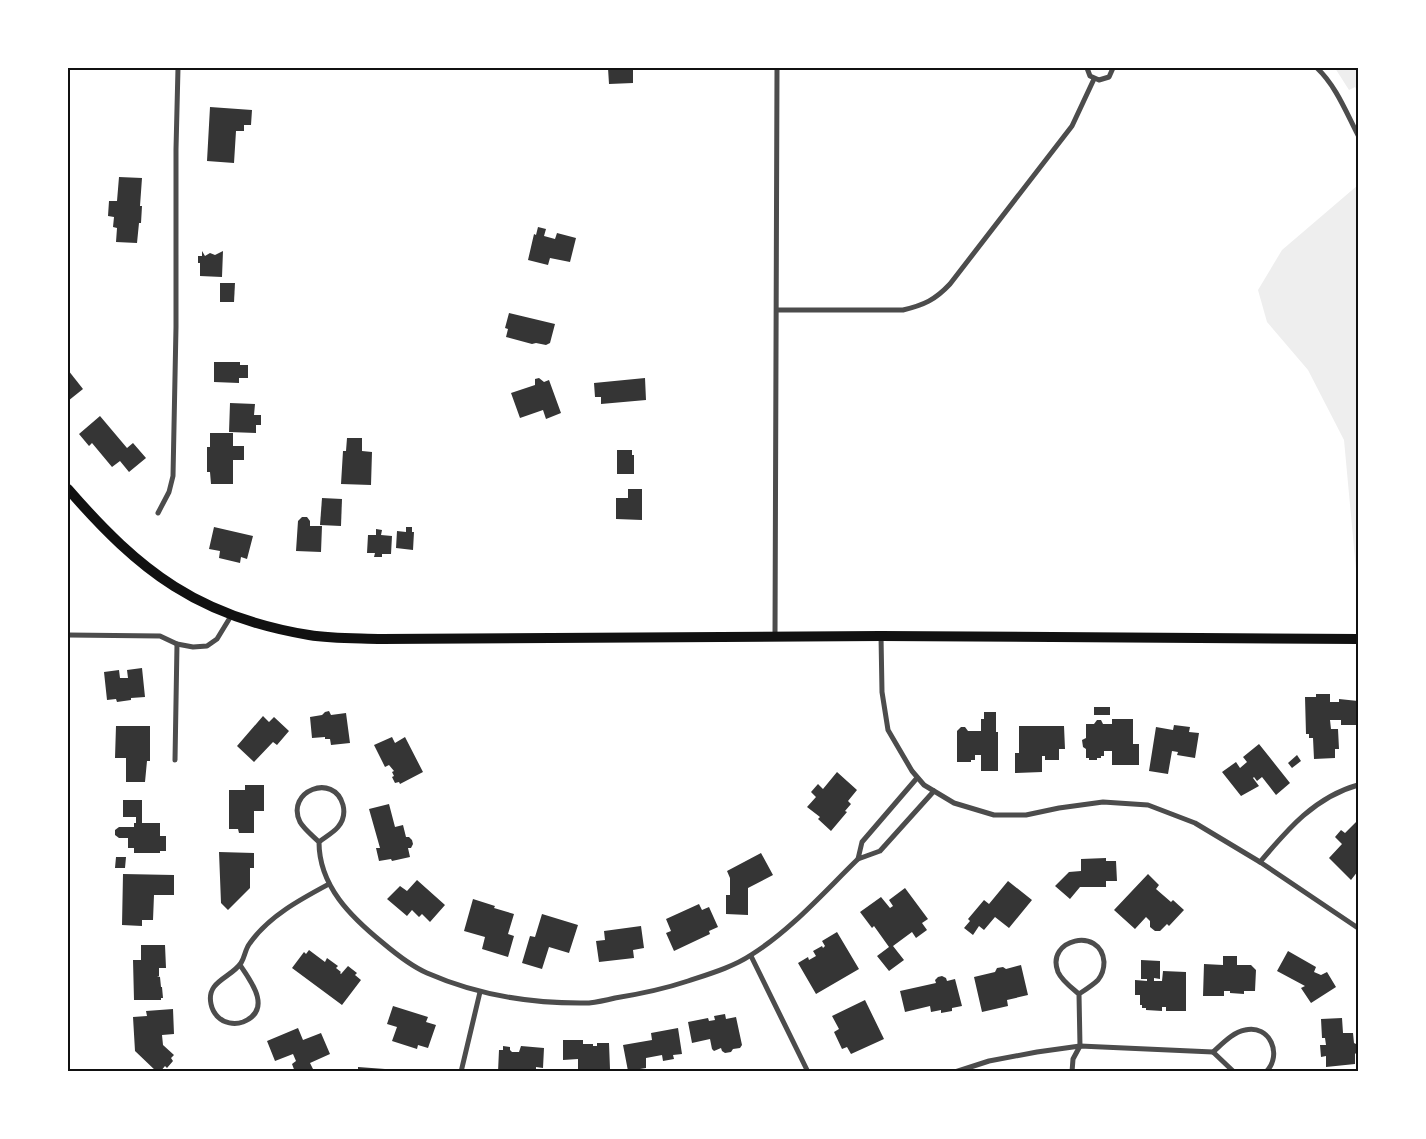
<svg xmlns="http://www.w3.org/2000/svg" width="1426" height="1139" viewBox="0 0 1426 1139" font-family="Rubik,sans-serif">
<rect width="100%" height="100%" fill="#fff"/>
<g fill="#eee">
<polygon points="1335,68 1358,68 1358,93 1355,87 1349,90"/>
<polygon points="1358,185 1358,591 1344,440 1308,370 1267,322 1258,290 1282,250"/>
</g>
<g fill="#353535">
<polygon points="608,68 633,68 633,83 609,84"/>
<polygon points="210,107 252,110 251,125 244,125 244,131 236,131 234,163 207,161"/>
<polygon points="119,177 142,178 140,206 142,206 141,223 139,223 137,243 116,242 117,228 113,227 114,217 108,216 109,201 117,201"/>
<polygon points="538,227 546,229 544,236 555,239 557,233 576,238 570,262 550,258 548,265 528,260 534,234 536,235"/>
<polygon points="202,251 205,256 210,253 215,255 223,251 222,277 200,276 200,263 198,263 198,256 202,256"/>
<polygon points="220,283 235,283 234,302 220,302"/>
<polygon points="509,313 555,324 550,343 546,345 536,343 532,344 506,337 508,329 505,328"/>
<polygon points="214,362 240,362 240,365 248,365 248,378 239,378 239,383 214,382"/>
<polygon points="68,370 83,389 68,401"/>
<polygon points="539,378 544,382 549,380 561,413 546,419 543,410 520,418 511,393 535,385 535,379"/>
<polygon points="645,378 646,400 601,404 601,397 595,397 594,383"/>
<polygon points="230,403 255,404 254,415 261,415 261,425 256,425 256,433 229,432"/>
<polygon points="100,416 127,448 133,443 146,458 129,472 120,461 112,467 92,443 89,446 79,434"/>
<polygon points="210,433 233,433 233,446 244,446 244,460 233,460 233,484 211,484 210,472 207,472 207,447 210,447"/>
<polygon points="347,438 362,438 362,451 372,452 371,485 341,484 343,451 346,451"/>
<polygon points="617,450 632,450 632,455 634,455 634,474 617,474"/>
<polygon points="628,489 642,489 642,520 616,519 616,498 628,498"/>
<polygon points="322,498 342,499 341,526 320,525"/>
<polygon points="302,517 307,517 310,521 310,526 322,526 321,552 296,551 298,521"/>
<polygon points="214,527 253,536 247,559 241,557 240,563 219,558 220,551 209,549"/>
<polygon points="406,527 412,527 412,532 414,532 413,550 396,548 397,531 406,532"/>
<polygon points="376,529 382,530 381,535 392,536 391,554 382,554 382,557 374,557 375,553 367,553 368,535 376,535"/>
<polygon points="142,668 145,697 131,698 131,700 117,702 116,699 107,700 104,672 119,670 120,678 128,678 127,670"/>
<polygon points="1316,694 1330,694 1330,702 1339,702 1339,699 1358,701 1358,725 1341,725 1341,720 1330,720 1331,729 1338,729 1339,749 1335,749 1335,758 1314,759 1313,738 1309,738 1309,734 1306,734 1305,697 1316,697"/>
<rect x="1094" y="707" width="16" height="8"/>
<polygon points="329,711 331,715 346,713 350,743 331,745 330,739 325,739 325,737 312,738 310,717 322,715 325,712"/>
<polygon points="984,712 996,712 996,732 998,732 998,771 981,771 981,755 975,755 975,760 971,760 971,762 957,762 957,731 961,727 965,727 968,731 981,731 981,719 984,719"/>
<polygon points="263,716 269,722 274,717 289,731 277,745 273,742 254,762 237,746"/>
<polygon points="1112,719 1133,719 1133,744 1139,744 1139,765 1112,765 1112,751 1104,751 1104,756 1101,756 1101,758 1097,758 1097,760 1089,760 1089,758 1086,758 1086,749 1083,747 1082,740 1086,738 1086,724 1094,724 1097,720 1101,720 1103,724 1112,724"/>
<polygon points="1174,725 1190,727 1189,732 1199,733 1195,758 1177,755 1178,752 1172,751 1168,774 1149,771 1156,727 1173,730"/>
<polygon points="116,726 150,726 150,761 147,761 145,782 126,782 126,758 115,758"/>
<polygon points="1019,726 1064,726 1065,749 1059,749 1059,760 1045,760 1045,756 1042,756 1042,772 1015,773 1015,753 1019,753"/>
<polygon points="392,737 395,743 405,737 423,772 400,784 399,782 395,783 392,777 394,776 392,772 394,771 389,765 385,767 374,745"/>
<polygon points="1259,744 1290,783 1276,795 1262,777 1257,781 1254,777 1253,778 1259,786 1241,796 1222,772 1236,762 1240,768 1247,762 1243,757"/>
<polygon points="1297,755 1301,761 1292,768 1288,763"/>
<polygon points="837,772 857,790 848,801 851,804 845,811 847,812 831,831 818,819 820,817 807,807 816,797 811,792 818,784 823,789"/>
<polygon points="245,785 264,785 264,811 254,811 254,833 239,833 238,829 229,829 229,790 245,790"/>
<polygon points="123,800 142,800 142,823 160,823 160,836 166,836 166,851 160,851 160,853 134,853 134,848 128,848 128,838 119,838 115,835 115,830 119,827 134,827 134,823 136,823 136,817 123,817"/>
<polygon points="389,804 395,827 403,825 406,837 409,837 412,840 413,844 411,848 408,848 410,857 392,861 391,859 379,861 376,848 380,848 369,809"/>
<polygon points="1357,821 1358,823 1358,871 1351,880 1329,858 1342,844 1335,837 1341,830 1345,833"/>
<polygon points="219,852 254,853 254,868 250,868 250,888 228,910 221,903"/>
<polygon points="761,853 773,875 748,888 748,915 726,914 726,895 730,895 730,878 727,871"/>
<polygon points="116,857 126,857 125,868 115,868"/>
<polygon points="1106,858 1106,861 1116,861 1117,881 1106,881 1106,887 1080,887 1070,899 1055,886 1069,872 1081,871 1081,859"/>
<polygon points="123,874 174,875 174,895 154,895 153,920 142,920 142,926 122,925"/>
<polygon points="1148,874 1159,885 1156,889 1171,902 1173,900 1184,910 1169,926 1167,924 1160,931 1155,931 1150,927 1150,921 1146,917 1135,929 1114,910"/>
<polygon points="417,880 445,905 430,922 422,914 419,917 412,910 407,916 387,899 400,886 407,891"/>
<polygon points="1008,881 1032,900 1009,928 995,917 984,930 979,926 973,935 964,928 970,921 968,919 984,900 989,904"/>
<polygon points="905,888 928,919 922,923 927,930 916,938 912,932 893,946 904,960 889,971 877,956 889,947 874,926 872,928 860,912 881,897 890,908 893,906 889,900"/>
<polygon points="473,899 495,906 494,908 514,914 508,934 514,936 508,957 482,949 485,937 464,931"/>
<polygon points="699,904 702,910 709,907 718,927 709,931 710,934 674,951 666,933 671,931 666,919"/>
<polygon points="542,914 578,925 569,953 549,947 542,969 522,963 530,936 535,937"/>
<polygon points="641,926 644,948 633,950 634,958 599,962 596,941 605,940 604,931"/>
<polygon points="837,932 859,969 816,994 798,963 808,957 809,960 816,956 813,951 822,946 823,948 825,946 822,941"/>
<polygon points="141,945 165,945 166,968 159,968 159,976 157,976 160,977 161,987 162,987 163,998 161,998 161,1000 134,1000 133,960 141,960"/>
<polygon points="309,950 325,962 327,958 338,966 336,968 341,972 340,973 341,974 348,966 357,973 355,975 361,980 342,1005 292,968 304,952 306,954"/>
<polygon points="1288,951 1316,967 1314,972 1321,975 1327,972 1336,987 1311,1003 1301,988 1305,986 1277,971"/>
<polygon points="1223,956 1237,956 1237,965 1251,965 1256,970 1255,991 1244,991 1244,994 1230,993 1230,991 1224,991 1224,996 1203,996 1204,964 1223,965"/>
<polygon points="1141,960 1160,961 1160,979 1154,978 1154,981 1162,981 1163,971 1186,972 1186,1011 1166,1011 1166,1007 1162,1007 1162,1011 1146,1010 1146,1008 1142,1008 1142,1005 1140,1005 1140,995 1135,995 1135,980 1147,981 1147,979 1141,979"/>
<polygon points="1021,965 1028,995 1007,1000 1008,1006 982,1012 974,977 995,972 997,968 1003,967 1006,969"/>
<polygon points="942,976 946,978 947,981 955,979 962,1006 952,1008 952,1011 941,1013 941,1010 931,1012 930,1006 905,1012 900,991 936,983 935,980 938,977"/>
<polygon points="865,1000 884,1039 851,1054 847,1047 842,1049 834,1032 839,1029 832,1016"/>
<polygon points="393,1006 428,1017 426,1022 436,1025 428,1048 418,1045 417,1049 392,1041 397,1027 387,1024"/>
<polygon points="173,1009 174,1034 162,1035 163,1045 174,1055 171,1058 173,1061 167,1068 165,1066 160,1072 157,1072 135,1051 133,1017 147,1016 146,1011"/>
<polygon points="725,1014 726,1019 736,1017 742,1045 740,1048 733,1049 731,1052 725,1053 722,1051 721,1048 714,1051 712,1049 710,1039 692,1043 688,1022 708,1018 709,1021 715,1020 714,1016"/>
<polygon points="1342,1018 1343,1033 1353,1033 1354,1043 1358,1045 1358,1051 1355,1054 1355,1064 1326,1067 1326,1056 1321,1057 1320,1045 1326,1045 1325,1038 1322,1038 1321,1019"/>
<polygon points="298,1028 303,1040 321,1033 330,1054 310,1063 313,1069 306,1072 295,1072 292,1064 296,1061 293,1054 275,1061 267,1041"/>
<polygon points="678,1028 682,1054 673,1055 674,1059 663,1061 662,1055 646,1058 646,1068 628,1071 623,1045 652,1040 651,1033"/>
<polygon points="563,1040 583,1040 583,1044 593,1044 593,1046 597,1046 597,1043 609,1043 610,1069 578,1070 578,1059 563,1060"/>
<polygon points="503,1046 510,1047 510,1050 512,1052 519,1052 521,1046 544,1048 543,1068 536,1067 536,1072 498,1072 499,1050 503,1050"/>
<polygon points="358,1067 385,1069 385,1072 358,1072"/>
</g>
<g fill="none" stroke-linecap="round" stroke-linejoin="round">
<g stroke="#4c4c4c" stroke-width="5">
<polyline points="1087,68 1090,76 1099,80 1109,77 1113,68"/>
<path d="M1317,68c19,18 29,44 41,67"/>
<path d="M777,310h126c21,-5 32,-10 47,-26l122,-158 22,-47"/>
<polyline points="158,513 169,492 173,476 176,327 176,149 178,68"/>
<polyline points="68,635 160,636 177,644 193,647 207,646 217,639 231,616"/>
<polyline points="775,636 777,68"/>
<polyline points="881,636 882,692 888,730 912,771 924,785 954,803 994,815 1026,815 1059,808 1103,802 1148,805 1195,823 1260,862 1358,928"/>
<polyline points="175,760 177,644"/>
<polyline points="917,778 862,842 858,859 880,851 934,791"/>
<path d="M319,842c6,-5 14,-9 19,-15 5,-6 7,-14 5,-22 -9,-33 -58,-14 -43,17 4,7 13,14 19,20 0,44 32,75 64,101 13,11 28,23 44,30 50,22 107,31 162,30 9,-1 18,-3 26,-5 25,-4 49,-9 73,-17 21,-7 45,-14 63,-26 40,-25 73,-63 107,-96"/>
<path d="M1260,862c28,-33 55,-65 98,-77"/>
<polyline points="751,956 808,1072"/>
<path d="M240,965c11,16 33,45 3,57 -9,3 -19,1 -25,-5 -4,-4 -6,-8 -7,-13 -5,-23 20,-26 30,-41 4,-6 4,-14 9,-20 19,-27 51,-44 79,-59"/>
<path d="M1213,1052c9,-8 20,-20 32,-22 25,-6 38,25 21,42"/>
<polyline points="461,1072 480,992"/>
<polyline points="955,1072 989,1061 1037,1052 1080,1046 1213,1052 1234,1072"/>
<path d="M1072,1072l1,-13 7,-13 -1,-52c6,-4 14,-9 19,-14 4,-5 6,-12 6,-18 -3,-36 -59,-23 -46,10 4,9 14,16 21,22"/>
</g>
<path stroke="#111" stroke-width="10" d="M68,489c72,83 131,128 241,146 24,4 49,3 73,4l499,-3 477,3"/>
</g>
<rect width="1426" height="1139" fill="none" stroke="#ffffff" stroke-width="138"/>
<rect x="69" y="69" width="1288" height="1001" fill="none" stroke="#111" stroke-width="2"/>
</svg>
